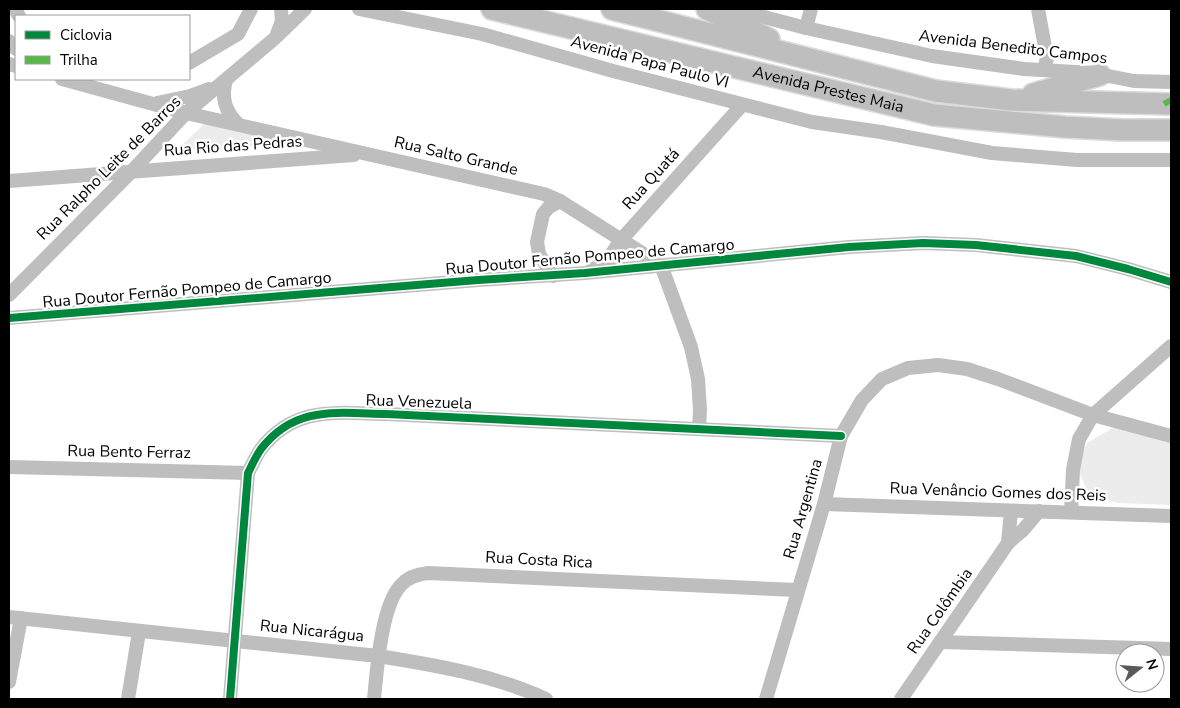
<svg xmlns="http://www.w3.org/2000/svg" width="1180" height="708" viewBox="0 0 1180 708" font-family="'Nunito Sans',sans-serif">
<rect width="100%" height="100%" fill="#fff"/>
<g fill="#ececec">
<polygon points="204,124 301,144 176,151"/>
<polygon points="1116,426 1171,440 1171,505 1118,503 1089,494 1077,468 1087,443"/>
</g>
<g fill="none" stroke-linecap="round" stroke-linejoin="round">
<defs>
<g id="highway">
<path id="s1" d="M492,9l442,106 131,12 58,3h48"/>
<polyline points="612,9 936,91 1011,100 1171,104"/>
<polyline points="707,9 769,39"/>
<polyline points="1033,94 1100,75"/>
</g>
</defs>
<use href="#highway" stroke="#dbdbdb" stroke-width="24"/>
<g stroke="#bebebe" stroke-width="14">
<polyline points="15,9 19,16"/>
<polyline points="359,9 482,34 613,71 812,122 881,132 992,153 1077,160 1171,160"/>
<polyline points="734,9 806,28 932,56 1024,69 1093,73 1134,81 1171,82"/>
<polyline points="1038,9 1047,58 1044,70"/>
<polyline points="806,28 811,9"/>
<polyline points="277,34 282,21 281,9"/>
<polyline points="9,41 16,49"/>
<polyline points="189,63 238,34 251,9"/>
<polyline points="9,64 16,66"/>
<polyline points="62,79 186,113 544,194 560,201 661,265 691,347 698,379 700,410 699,429"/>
<path d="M226,80c-5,18 -1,31 12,44"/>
<polyline points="157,103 190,96 209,89"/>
<polyline points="9,181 354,155"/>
<polyline points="590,271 607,261 621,240 742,105"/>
<polyline points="553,276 539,254 537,242 543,214 549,207 560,201"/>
<polyline points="9,295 131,172 186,113 274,39 305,9"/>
<polyline points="9,318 478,280 585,273 849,247 923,243 976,245 1076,256 1128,269 1171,282"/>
<polyline points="9,467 248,473"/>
<polyline points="824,504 1171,516"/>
<polyline points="1071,511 1073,470 1079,439 1093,415 1171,346"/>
<polyline points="1008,543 1011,511"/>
<path d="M9,617l369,39c57,9 116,19 168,43"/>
<polyline points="940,642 1171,649"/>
<polyline points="9,682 21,618"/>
<polyline points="128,699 139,632"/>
<path d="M230,699l18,-226c4,-8 8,-17 13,-24 34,-44 76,-36 125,-35l455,22"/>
<path d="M374,699c3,-29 7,-93 27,-114 7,-8 17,-11 27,-12l369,17"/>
<polyline points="766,699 824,504 841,436 862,400 882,379 908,368 938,365 967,369 998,379 1093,415 1171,436"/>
<polyline points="901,699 1008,543 1023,530 1039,511"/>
</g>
<use href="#highway" stroke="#bebebe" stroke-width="21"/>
<polyline stroke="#58b947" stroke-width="6" stroke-dasharray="12 6" stroke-linecap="butt" points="1164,104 1171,100"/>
<defs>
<g id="cycleway">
<polyline points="9,318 478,280 585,273 849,247 923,243 976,245 1076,256 1128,269 1171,282"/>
<path d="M230,699l18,-226c4,-8 8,-17 13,-24 34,-44 76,-36 125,-35l455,22"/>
</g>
</defs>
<use href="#cycleway" stroke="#fff" stroke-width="11"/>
<use href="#cycleway" stroke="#00873e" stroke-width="8"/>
</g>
<g text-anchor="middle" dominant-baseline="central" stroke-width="5" stroke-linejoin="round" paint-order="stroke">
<g font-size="16" fill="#000" stroke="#fff">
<text transform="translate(1013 47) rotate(7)">Avenida Benedito Campos</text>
<text transform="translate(650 62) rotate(15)">Avenida Papa Paulo VI</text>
<text stroke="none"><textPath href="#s1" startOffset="346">Avenida Prestes Maia</textPath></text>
<text transform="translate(233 146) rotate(-4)">Rua Rio das Pedras</text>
<text transform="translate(456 156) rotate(13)">Rua Salto Grande</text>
<text transform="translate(109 168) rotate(-45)">Rua Ralpho Leite de Barros</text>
<text transform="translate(651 179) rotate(-48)">Rua Quatá</text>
<text transform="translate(590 257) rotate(-5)">Rua Doutor Fernão Pompeo de Camargo</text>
<text transform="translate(187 290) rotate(-5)">Rua Doutor Fernão Pompeo de Camargo</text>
<text transform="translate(419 402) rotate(2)">Rua Venezuela</text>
<text transform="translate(129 452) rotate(1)">Rua Bento Ferraz</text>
<text transform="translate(998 492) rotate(2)">Rua Venâncio Gomes dos Reis</text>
<text transform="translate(803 509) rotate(-74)">Rua Argentina</text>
<text transform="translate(539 560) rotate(3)">Rua Costa Rica</text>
<text transform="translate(940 611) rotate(-55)">Rua Colômbia</text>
<text transform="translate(312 631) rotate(6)">Rua Nicarágua</text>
</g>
</g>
<rect width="1180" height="708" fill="none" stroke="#000000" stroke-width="20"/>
<rect x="15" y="15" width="175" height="65" fill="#ffffff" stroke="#999999"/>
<rect x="25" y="31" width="25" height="8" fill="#00873e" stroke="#999999"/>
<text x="60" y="40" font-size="15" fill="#000000">Ciclovia</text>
<rect x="25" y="56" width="25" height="8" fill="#58b947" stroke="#999999"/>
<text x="60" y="65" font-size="15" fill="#000000">Trilha</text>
<g transform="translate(1140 668) rotate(73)"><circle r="24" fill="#ffffff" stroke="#999999"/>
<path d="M0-4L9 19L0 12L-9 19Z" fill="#595959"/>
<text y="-8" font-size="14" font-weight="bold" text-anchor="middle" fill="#000000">N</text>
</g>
</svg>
